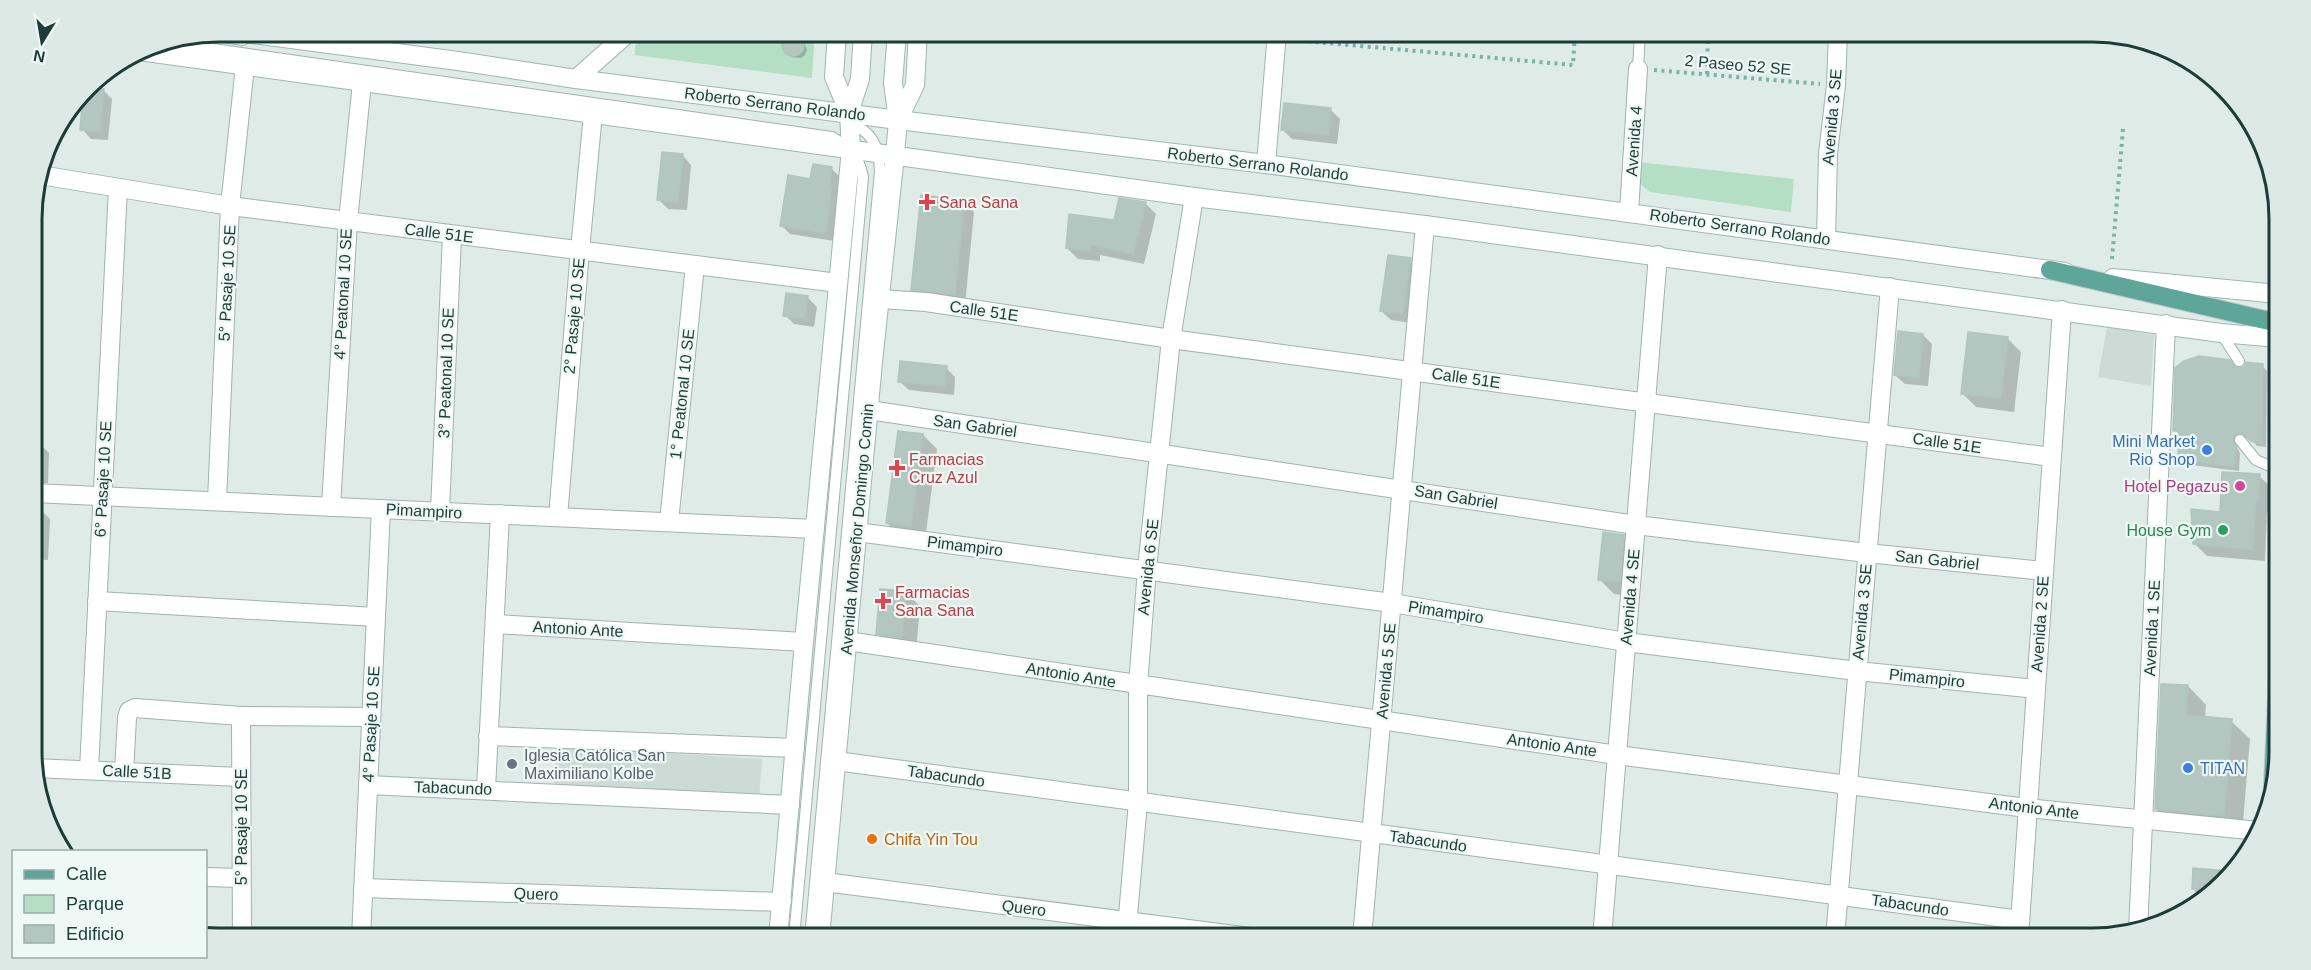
<svg xmlns="http://www.w3.org/2000/svg" width="2311" height="970" viewBox="0 0 2311 970" font-family="Arial,sans-serif">
<rect width="100%" height="100%" fill="#deebe7"/>
<g fill="#ccdbd6">
<polygon points="2107,327 2154,335 2151,386 2098,377"/>
<polygon points="557,746 762,759 759,801 554,788"/>
</g>
<g fill="#b4dfc4">
<polygon points="649,32 815,32 812,78 635,55 635,45"/>
<polygon points="1638,162 1794,179 1791,212 1650,192 1640,184"/>
</g>
<g fill="#0003">
<polygon points="792,36 805,44 807,50 805,55 801,58 792,57 787,52 784,43 786,38"/>
<polygon points="103,90 112,99 108,140 91,139 82,129"/>
<polygon points="1331,110 1340,119 1337,144 1292,139 1283,130"/>
<polygon points="682,155 691,165 687,210 668,209 659,200"/>
<polygon points="832,169 841,178 834,241 790,234 781,225 811,180"/>
<polygon points="964,201 974,212 965,305 924,300 913,289"/>
<polygon points="1145,203 1156,214 1144,264 1100,255 1100,261 1078,259 1067,248"/>
<polygon points="1410,260 1419,269 1412,323 1391,320 1381,311"/>
<polygon points="808,298 817,307 814,327 794,324 785,315"/>
<polygon points="1923,335 1932,344 1928,386 1905,384 1895,375"/>
<polygon points="2007,338 2021,352 2014,412 1976,407 1962,393"/>
<polygon points="2262,366 2267,371 2266,447 2257,446 2249,437 2240,439 2237,447 2240,453 2239,471 2184,464 2179,459 2180,435 2175,430 2236,369"/>
<polygon points="946,368 955,377 954,395 909,390 899,381"/>
<polygon points="923,435 937,449 925,540 901,537 887,523"/>
<polygon points="32,443 40,444 49,453 48,483 33,483"/>
<polygon points="2259,476 2272,488 2270,512 2267,512 2265,561 2207,556 2194,543"/>
<polygon points="33,509 41,510 50,519 48,560 33,559"/>
<polygon points="1623,536 1637,550 1633,596 1614,594 1600,580"/>
<polygon points="906,592 920,606 916,651 892,647 878,633"/>
<polygon points="2188,686 2206,705 2205,718 2231,721 2250,739 2242,834 2175,827 2156,809"/>
<polygon points="2195,870 2227,872 2207,899 2202,898 2193,889"/>
</g>
<g fill="#b3c6c0" stroke="#b0c5bf" stroke-width="1.5">
<circle cx="793" cy="45" r="11"/>
<polygon points="88,87 104,89 100,132 80,130 83,94"/>
<polygon points="1284,103 1331,108 1329,135 1281,130"/>
<polygon points="662,152 683,154 678,202 657,200"/>
<polygon points="813,164 832,167 830,186 832,186 826,233 780,226 788,175 810,179"/>
<polygon points="921,195 964,200 955,295 911,290"/>
<polygon points="1119,198 1146,202 1133,254 1090,245 1089,251 1066,248 1069,214 1114,220"/>
<polygon points="1388,255 1411,258 1403,314 1380,311"/>
<polygon points="786,293 808,296 805,319 783,316"/>
<polygon points="1898,331 1923,334 1919,378 1894,375"/>
<polygon points="1968,332 2008,337 2001,398 1961,394"/>
<polygon points="2199,356 2230,360 2235,367 2239,368 2244,367 2246,362 2263,364 2262,443 2251,441 2242,433 2235,435 2233,441 2236,446 2234,467 2178,459 2179,431 2173,431 2175,368 2184,361"/>
<polygon points="900,361 947,366 945,386 898,382"/>
<polygon points="898,431 923,434 911,526 886,523"/>
<polygon points="2222,472 2260,474 2258,501 2256,500 2253,550 2193,544 2191,509 2220,512"/>
<polygon points="1603,532 1624,535 1620,582 1598,580"/>
<polygon points="880,589 906,591 902,638 876,634"/>
<polygon points="2161,684 2188,685 2186,715 2232,719 2224,816 2155,809"/>
<polygon points="2193,868 2228,871 2212,891 2192,889"/>
</g>
<g fill="none" stroke-linecap="round" stroke-linejoin="round">
<defs>
<g id="lane">
<polyline points="205,34 243,40"/>
<path d="M164,42l668,95c20,12 26,17 31,40l-69,761"/>
<polyline points="1638,69 1640,32"/>
<polyline points="2221,333 2239,361"/>
<polyline points="2240,440 2256,460 2279,470"/>
<path d="M810,938l70,-767c-1,-26 -8,-40 -33,-49"/>
</g>
<g id="street">
<polyline points="576,79 629,32"/>
<polyline points="1266,164 1277,32"/>
<polyline points="40,175 230,206 838,283"/>
<polyline points="1629,212 1638,69"/>
<polyline points="1826,239 1828,154 1836,85 1838,32"/>
<polyline points="880,299 926,302 1171,339 2051,457"/>
<polyline points="869,410 1636,525 1867,553 2044,571"/>
<polyline points="33,493 815,529"/>
<polyline points="217,501 230,206 245,66"/>
<polyline points="331,507 348,221 362,82"/>
<polyline points="440,511 452,235"/>
<polyline points="558,517 580,250 593,114"/>
<polyline points="669,522 695,265"/>
<polyline points="857,532 1392,603 1626,642 1857,671 2036,689"/>
<polyline points="97,601 376,617"/>
<polyline points="495,624 804,642"/>
<polyline points="847,641 1617,755 2027,808 2259,831"/>
<polyline points="241,716 242,938"/>
<polyline points="488,736 795,748"/>
<polyline points="836,761 2020,920"/>
<polyline points="33,768 241,777"/>
<polyline points="89,770 118,188"/>
<polyline points="124,772 127,718 129,711 135,708 241,716 371,717"/>
<polyline points="368,785 790,805"/>
<polyline points="486,789 500,514"/>
<polyline points="206,877 241,878"/>
<polyline points="825,882 1258,938"/>
<polyline points="363,888 782,902"/>
<polyline points="2138,931 2166,324"/>
<polyline points="361,938 381,509"/>
<polyline points="1126,938 1138,802 1138,685 1147,569 1171,339 1194,197"/>
<polyline points="1362,938 1425,225"/>
<polyline points="1602,938 1658,255"/>
<polyline points="1835,938 1890,287"/>
<polyline points="2019,938 2062,310"/>
</g>
<g id="secondary">
<polyline points="237,32 458,61 576,79 898,120 1266,164 2065,272"/>
<polyline points="139,51 1194,197 1425,225 2221,333 2278,338"/>
<polyline points="849,113 860,79 863,32"/>
<polyline points="898,120 915,85 918,32"/>
<polyline points="2113,278 2278,294"/>
<polyline points="778,938 804,642 851,149 849,113 834,77 837,32"/>
<polyline points="820,938 873,362 895,155 898,120 893,83 897,32"/>
</g>
<g id="primary">
<polyline points="2050,270 2278,323"/>
<polyline points="2273,786 2279,652"/>
</g>
</defs>
<use href="#lane" stroke="#a1b3af" stroke-width="12"/>
<use href="#street" stroke="#a1b3af" stroke-width="20"/>
<use href="#secondary" stroke="#9cb8b1" stroke-width="20"/>
<use href="#primary" stroke="#c0c8c7" stroke-width="20"/>
<g stroke="#7bb2a7" stroke-width="4" stroke-dasharray="3 4.5" stroke-linecap="butt">
<polyline points="445,32 450,42"/>
<polyline points="1212,32 1259,37"/>
<polyline points="1293,40 1573,65 1575,32"/>
<polyline points="1654,70 1820,84"/>
<polyline points="1707,74 1708,32"/>
<polyline points="2112,259 2123,129"/>
</g>
<use href="#lane" stroke="#fff" stroke-width="10"/>
<use href="#street" stroke="#fff" stroke-width="18"/>
<use href="#secondary" stroke="#fff" stroke-width="18"/>
<use href="#primary" stroke="#5ea59a" stroke-width="18"/>
</g>
<g fill="#e0444e" stroke="#eef8f4" stroke-width="2">
<path d="M924 193h6v6h6v6h-6v6h-6v-6h-6v-6h6z"/>
<path d="M894 459h6v6h6v6h-6v6h-6v-6h-6v-6h6z"/>
<path d="M880 592h6v6h6v6h-6v6h-6v-6h-6v-6h6z"/>
</g>
<g fill="#3f7fe0" stroke="#eef8f4" stroke-width="2">
<circle cx="2207" cy="450" r="6"/>
<circle cx="2188" cy="768" r="6"/>
</g>
<circle fill="#d1479c" stroke="#eef8f4" stroke-width="2" cx="2240" cy="486" r="6"/>
<circle fill="#2e9e5b" stroke="#eef8f4" stroke-width="2" cx="2223" cy="530" r="6"/>
<circle fill="#6b7280" stroke="#eef8f4" stroke-width="2" cx="512" cy="764" r="6"/>
<circle fill="#e8710a" stroke="#eef8f4" stroke-width="2" cx="872" cy="839" r="6"/>
<g text-anchor="middle" dominant-baseline="central" stroke-width="4.5" stroke-linejoin="round" paint-order="stroke">
<g font-size="16" fill="#1e3c37" stroke="#eef8f4">
<text transform="translate(1738 65) rotate(5)">2 Paseo 52 SE</text>
<text transform="translate(775 104) rotate(7)">Roberto Serrano Rolando</text>
<text transform="translate(1832 117) rotate(-85)">Avenida 3 SE</text>
<text transform="translate(1634 141) rotate(-86)">Avenida 4</text>
<text transform="translate(1258 164) rotate(7)">Roberto Serrano Rolando</text>
<text transform="translate(1740 227) rotate(8)">Roberto Serrano Rolando</text>
<text transform="translate(439 233) rotate(7)">Calle 51E</text>
<text transform="translate(227 283) rotate(-87)">5° Pasaje 10 SE</text>
<text transform="translate(343 294) rotate(-87)">4° Peatonal 10 SE</text>
<text transform="translate(984 311) rotate(8)">Calle 51E</text>
<text transform="translate(574 316) rotate(-85)">2° Pasaje 10 SE</text>
<text transform="translate(446 373) rotate(-88)">3° Peatonal 10 SE</text>
<text transform="translate(1466 378) rotate(8)">Calle 51E</text>
<text transform="translate(682 394) rotate(-84)">1° Peatonal 10 SE</text>
<text transform="translate(975 426) rotate(8)">San Gabriel</text>
<text transform="translate(1947 443) rotate(8)">Calle 51E</text>
<text transform="translate(103 479) rotate(-87)">6° Pasaje 10 SE</text>
<text transform="translate(1456 497) rotate(9)">San Gabriel</text>
<text transform="translate(424 511) rotate(3)">Pimampiro</text>
<text transform="translate(857 529) rotate(-85)">Avenida Monseñor Domingo Comin</text>
<text transform="translate(965 546) rotate(7)">Pimampiro</text>
<text transform="translate(1937 560) rotate(6)">San Gabriel</text>
<text transform="translate(1148 567) rotate(-84)">Avenida 6 SE</text>
<text transform="translate(1630 597) rotate(-85)">Avenida 4 SE</text>
<text transform="translate(1446 612) rotate(9)">Pimampiro</text>
<text transform="translate(1862 612) rotate(-85)">Avenida 3 SE</text>
<text transform="translate(2040 624) rotate(-86)">Avenida 2 SE</text>
<text transform="translate(2152 628) rotate(-87)">Avenida 1 SE</text>
<text transform="translate(578 629) rotate(3)">Antonio Ante</text>
<text transform="translate(1386 671) rotate(-85)">Avenida 5 SE</text>
<text transform="translate(1071 675) rotate(9)">Antonio Ante</text>
<text transform="translate(1927 678) rotate(6)">Pimampiro</text>
<text transform="translate(371 724) rotate(-87)">4° Pasaje 10 SE</text>
<text transform="translate(1552 745) rotate(8)">Antonio Ante</text>
<text transform="translate(137 772) rotate(3)">Calle 51B</text>
<text transform="translate(946 776) rotate(8)">Tabacundo</text>
<text transform="translate(453 788) rotate(2)">Tabacundo</text>
<text transform="translate(2034 808) rotate(7)">Antonio Ante</text>
<text transform="translate(241 827) rotate(-90)">5° Pasaje 10 SE</text>
<text transform="translate(1428 841) rotate(8)">Tabacundo</text>
<text transform="translate(536 894) rotate(2)">Quero</text>
<text transform="translate(1910 905) rotate(8)">Tabacundo</text>
<text transform="translate(1024 908) rotate(7)">Quero</text>
</g>
<g font-size="16" fill="#be3a42" stroke="#eef8f4" text-anchor="start">
<text x="939" y="202">Sana Sana</text>
<text x="909" y="459">Farmacias<tspan x="909" dy="18">Cruz Azul</tspan></text>
<text x="895" y="592">Farmacias<tspan x="895" dy="18">Sana Sana</tspan></text>
</g>
<g font-size="16" fill="#366cbe" stroke="#eef8f4" text-anchor="end">
<text x="2195" y="441">Mini Market<tspan x="2195" dy="18">Rio Shop</tspan></text>
<text x="2200" y="768" text-anchor="start">TITAN</text>
</g>
<g font-size="16" fill="#b23c85" stroke="#eef8f4" text-anchor="end">
<text x="2228" y="486">Hotel Pegazus</text>
</g>
<g font-size="16" fill="#27864d" stroke="#eef8f4" text-anchor="end">
<text x="2211" y="530">House Gym</text>
</g>
<g font-size="16" fill="#5b616d" stroke="#eef8f4" text-anchor="start">
<text x="524" y="755">Iglesia Católica San<tspan x="524" dy="18">Maximiliano Kolbe</tspan></text>
</g>
<g font-size="16" fill="#c56008" stroke="#eef8f4" text-anchor="start">
<text x="884" y="839">Chifa Yin Tou</text>
</g>
</g>
<path d="M0 0H2311V970H0ZM219 42H2092A177 177 0 0 1 2269 219V751A177 177 0 0 1 2092 928H219A177 177 0 0 1 42 751V219A177 177 0 0 1 219 42Z" fill="#dde9e5" fill-rule="evenodd"/>
<path fill="none" stroke="#1e3c37" stroke-width="3" d="M219 42H2092A177 177 0 0 1 2269 219V751A177 177 0 0 1 2092 928H219A177 177 0 0 1 42 751V219A177 177 0 0 1 219 42Z"/>
<rect x="12" y="850" width="195" height="108" fill="#eef8f4" stroke="#9bada8" stroke-width="1.5"/>
<rect x="24" y="870" width="30" height="9" fill="#5ea59a" stroke="#9bada8" stroke-width="1.5"/>
<text x="66" y="880" font-size="18" fill="#1e3c37">Calle</text>
<rect x="24" y="895" width="30" height="18" fill="#b4dfc4" stroke="#9bada8" stroke-width="1.5"/>
<text x="66" y="910" font-size="18" fill="#1e3c37">Parque</text>
<rect x="24" y="925" width="30" height="18" fill="#b3c6c0" stroke="#9bada8" stroke-width="1.5"/>
<text x="66" y="940" font-size="18" fill="#1e3c37">Edificio</text>
<g transform="translate(42 42) rotate(191)" stroke="#eef8f4" stroke-width="4.5" paint-order="stroke">
<path d="M0-4.5L10 22L0 15L-10 22Z" fill="#1e3c37"/>
<text y="-9" font-size="16" font-weight="bold" text-anchor="middle" fill="#1e3c37">N</text>
</g>
</svg>
